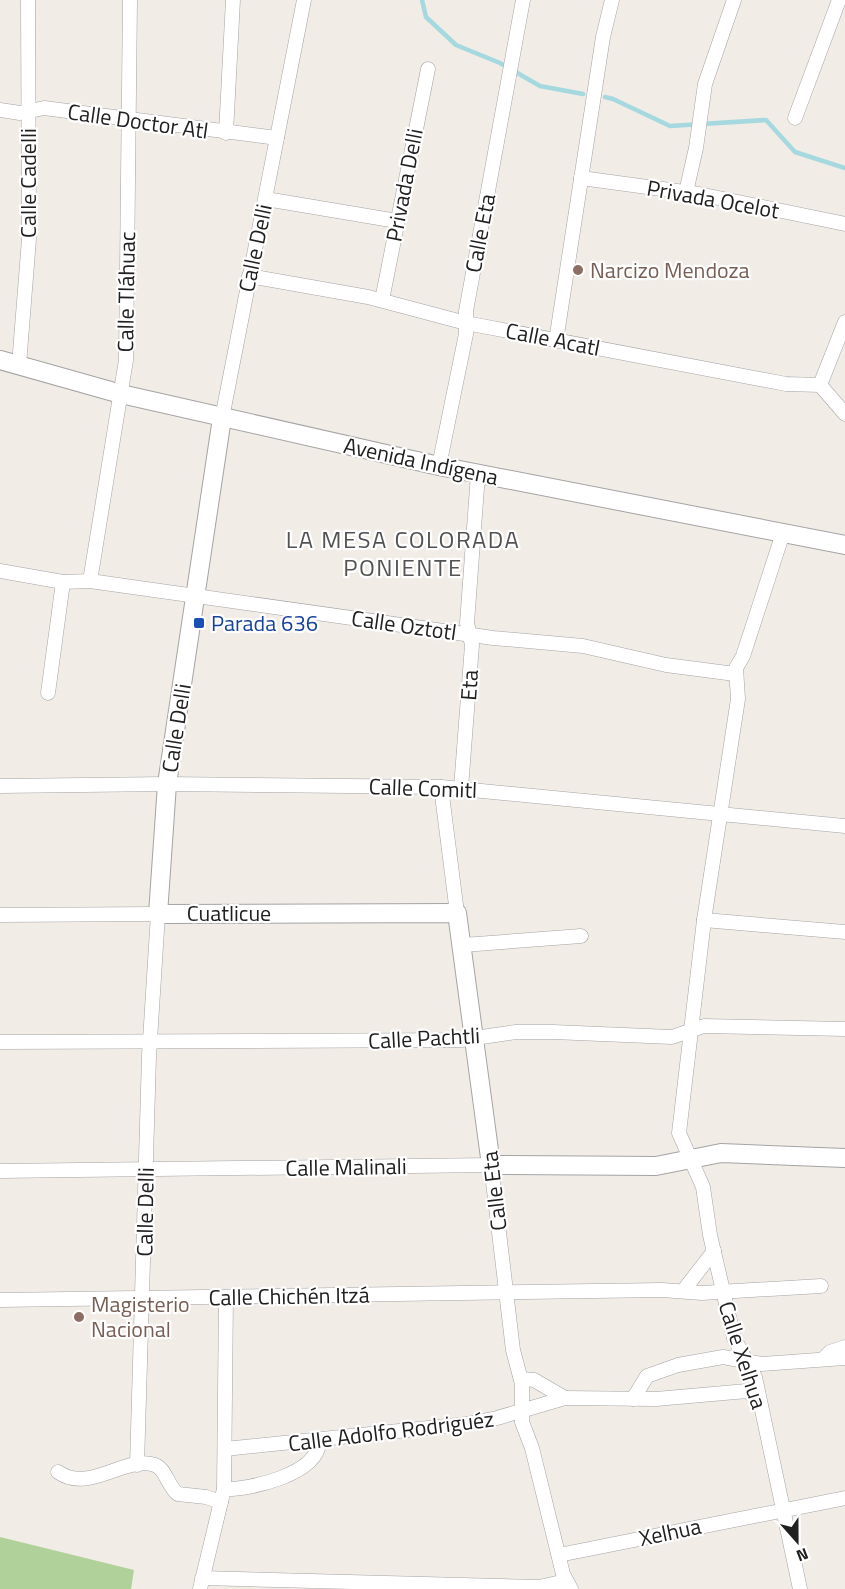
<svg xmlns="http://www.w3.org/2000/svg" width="845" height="1589" viewBox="0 0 845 1589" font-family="'Titillium Web',sans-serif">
<rect width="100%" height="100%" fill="#f1ece6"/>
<polygon fill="#b0d199" points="0,1537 134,1570 131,1589 0,1589"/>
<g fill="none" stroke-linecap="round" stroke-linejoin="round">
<g stroke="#a5d9df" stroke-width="4.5">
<polyline points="422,0 426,17 456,45 500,63 540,86 583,94"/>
<polyline points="605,97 613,99 670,126 766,120 795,152 845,168"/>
</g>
<defs>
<g id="minor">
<polyline points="0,110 20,113 44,108 277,138"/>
<polyline points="795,118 839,0"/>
<polyline points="226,133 233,0"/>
<polyline points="581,178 699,194 845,224"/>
<polyline points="686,192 696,148 705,84 734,0"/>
<polyline points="266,199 397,221"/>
<polyline points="249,276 368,297 466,323 786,384 820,385 845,414"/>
<polyline points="382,300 428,69"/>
<polyline points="556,341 603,37 612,0"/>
<polyline points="19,365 29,239 28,0"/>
<polyline points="820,385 845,322"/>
<polyline points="222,418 304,0"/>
<polyline points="439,466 466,334 466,311 523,0"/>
<polyline points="783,533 743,656 736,668 738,699 704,920 679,1133 703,1187 710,1235 734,1338 755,1377 800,1589"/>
<polyline points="0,571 63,582 90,581 493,638 583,646 666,665 735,674"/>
<polyline points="90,581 126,360 130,0"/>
<polyline points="48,693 63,582"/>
<polyline points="0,786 167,784 441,787 845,826"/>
<polyline points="441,787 457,913"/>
<polyline points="461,788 472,645 467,623 478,474"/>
<polyline points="0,915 158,914 149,1056 137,1465"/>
<polyline points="704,920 845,932"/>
<polyline points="463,945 581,936"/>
<polyline points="0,1042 461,1040 516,1032 553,1032 672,1037 704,1026 845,1029"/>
<polyline points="0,1171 491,1165 513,1350 522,1384 522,1422 532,1448 563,1574 571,1589"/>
<polyline points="683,1291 714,1251"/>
<polyline points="0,1300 662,1290 702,1293 821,1286"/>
<polyline points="824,1358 830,1352 845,1347"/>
<polyline points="521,1379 534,1380 565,1398"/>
<polyline points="633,1399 647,1376 678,1365 723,1357 761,1364 845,1358"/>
<polyline points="225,1449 467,1424 497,1418 565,1398 656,1399 747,1391 759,1400"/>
<path d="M58,1472c32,22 66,-17 97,-7 11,4 13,22 23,29l28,3 15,5"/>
<path d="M224,1489c26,1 94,-15 95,-47"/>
<polyline points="559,1555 845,1498"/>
<polyline points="202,1578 539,1587 566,1581"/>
<polyline points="200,1589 224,1489 226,1297"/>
</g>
<g id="tertiary">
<polyline points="0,360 121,394 439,466 845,545"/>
<polyline points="222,418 167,784 158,914 457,913 491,1165 656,1166 721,1153 845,1158"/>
</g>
</defs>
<use href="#minor" stroke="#a4a4a4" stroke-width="15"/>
<use href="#tertiary" stroke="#a4a4a4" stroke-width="20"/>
<use href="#minor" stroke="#fff" stroke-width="14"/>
<use href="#tertiary" stroke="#fff" stroke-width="18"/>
</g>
<g fill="#8d6e63" stroke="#fff" stroke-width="2">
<circle cx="578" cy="270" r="6"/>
<circle cx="79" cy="1317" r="6"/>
</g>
<rect fill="#1a4fb4" stroke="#fff" stroke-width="2" x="193" y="617" width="12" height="12" rx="3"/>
<g text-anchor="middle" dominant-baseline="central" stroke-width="4.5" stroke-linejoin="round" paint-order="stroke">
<g font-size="22" fill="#202020" stroke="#fff">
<text transform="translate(138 121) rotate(8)">Calle Doctor Atl</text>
<text transform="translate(28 183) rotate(-90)">Calle Cadelli</text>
<text transform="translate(404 185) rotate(-79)">Privada Delli</text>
<text transform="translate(713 199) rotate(10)">Privada Ocelot</text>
<text transform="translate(480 233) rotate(-79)">Calle Eta</text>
<text transform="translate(255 248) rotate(-78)">Calle Delli</text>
<text transform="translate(126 292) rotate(-89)">Calle Tláhuac</text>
<text transform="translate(553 339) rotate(11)">Calle Acatl</text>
<text transform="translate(421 461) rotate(12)">Avenida Indígena</text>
<text transform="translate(404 625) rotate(8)">Calle Oztotl</text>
<text transform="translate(469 685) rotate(-86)">Eta</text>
<text transform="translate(176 728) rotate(-81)">Calle Delli</text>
<text transform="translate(423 788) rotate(2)">Calle Comitl</text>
<text x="229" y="913">Cuatlicue</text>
<text transform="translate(424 1038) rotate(-3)">Calle Pachtli</text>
<text transform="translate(346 1167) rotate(-1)">Calle Malinali</text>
<text transform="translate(494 1191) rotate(-97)">Calle Eta</text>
<text transform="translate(145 1212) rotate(-89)">Calle Delli</text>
<text transform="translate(289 1296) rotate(-1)">Calle Chichén Itzá</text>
<text transform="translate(743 1355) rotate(72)">Calle Xelhua</text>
<text transform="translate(391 1431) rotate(-7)">Calle Adolfo Rodriguéz</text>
<text transform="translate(670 1532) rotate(-12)">Xelhua</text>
</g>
<g font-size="22" fill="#785e54" stroke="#fff" text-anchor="start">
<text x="590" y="270">Narcizo Mendoza</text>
<text x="91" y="1304">Magisterio<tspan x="91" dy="25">Nacional</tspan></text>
</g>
<g font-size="22" fill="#164399" stroke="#fff" text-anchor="start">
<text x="211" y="623">Parada 636</text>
</g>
<g font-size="24" letter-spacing="1.5" fill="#535353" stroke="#fff">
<text x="403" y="539">LA MESA COLORADA<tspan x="403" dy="28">PONIENTE</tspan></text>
</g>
</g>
<g transform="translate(797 1541) rotate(159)" stroke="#ffffff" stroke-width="4.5" paint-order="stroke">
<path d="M0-4.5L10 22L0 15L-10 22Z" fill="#202020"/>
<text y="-9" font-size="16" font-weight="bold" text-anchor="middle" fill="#202020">N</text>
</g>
</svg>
